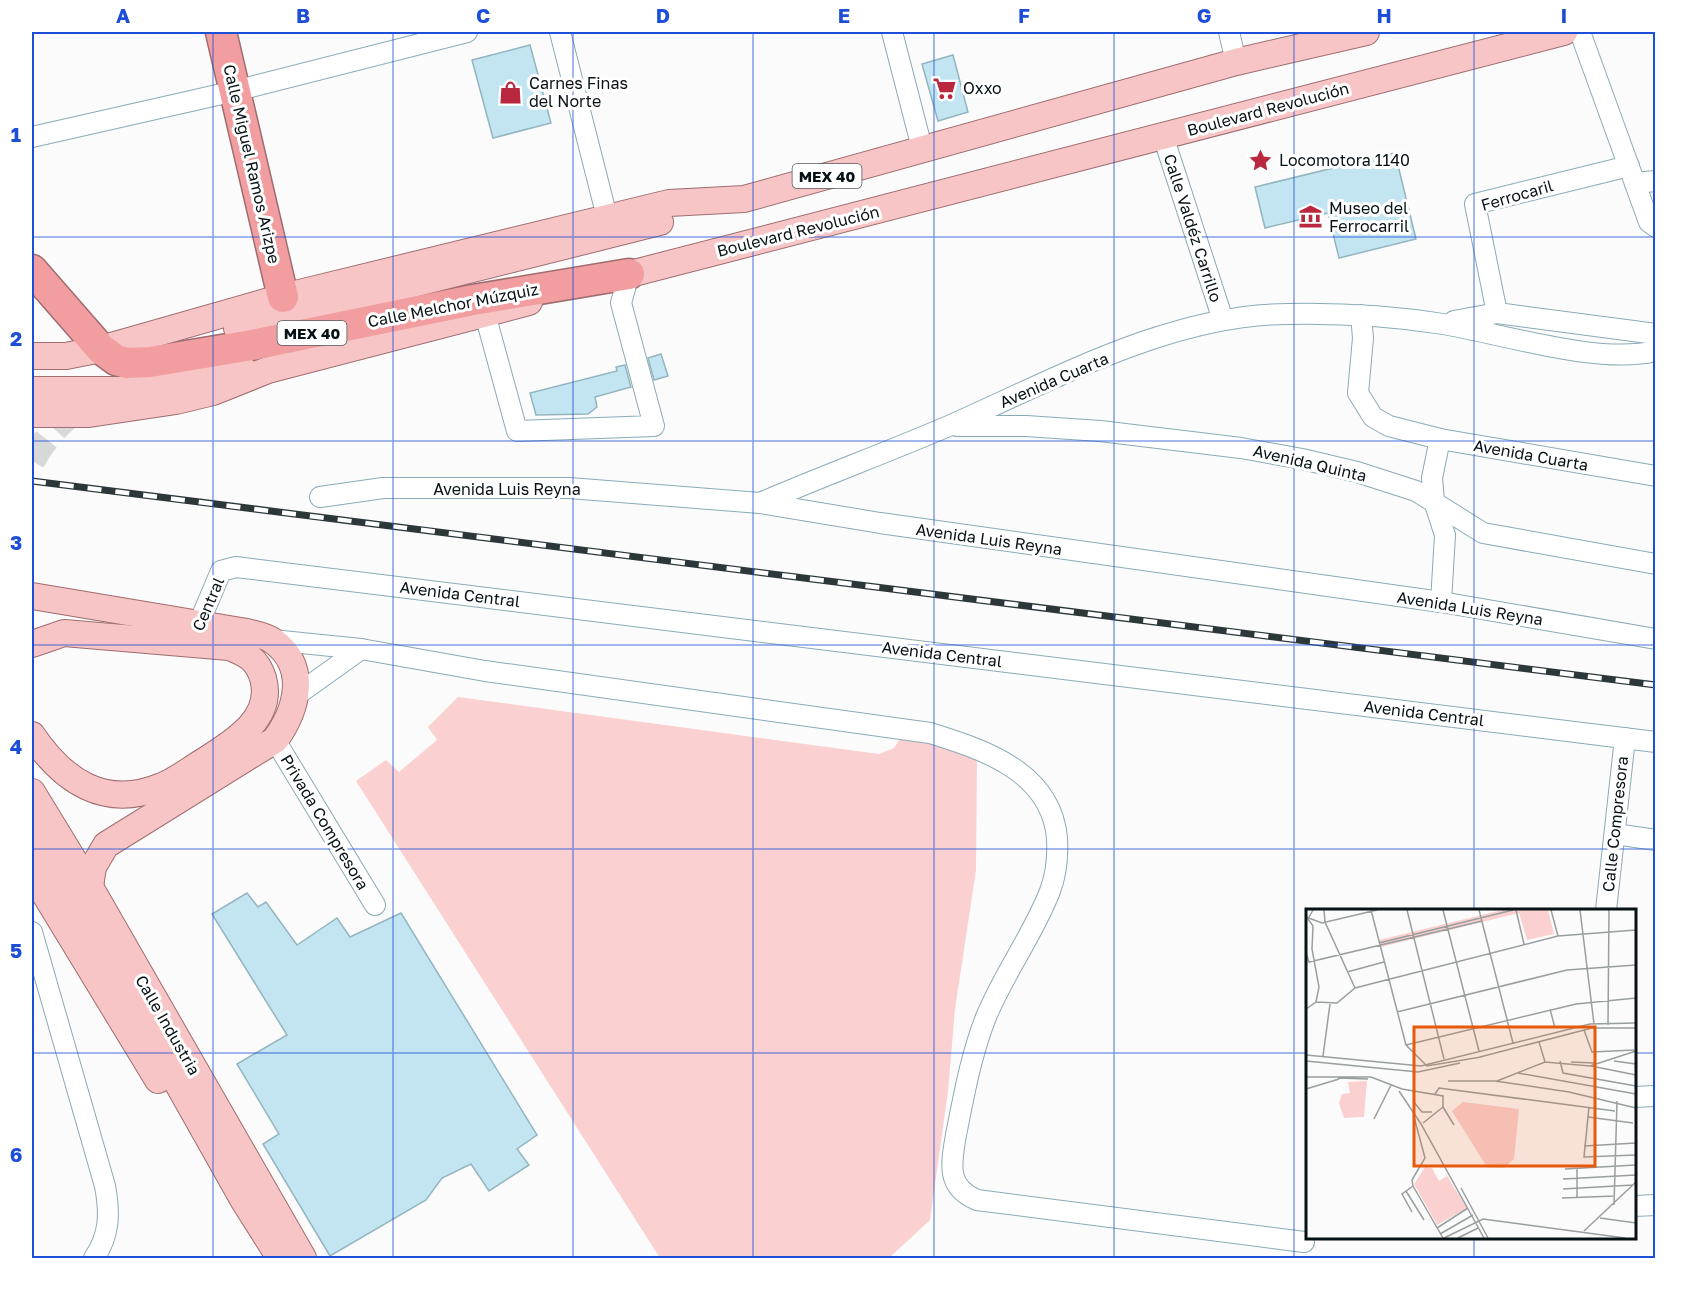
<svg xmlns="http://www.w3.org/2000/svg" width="1687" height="1290" viewBox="0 0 1687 1290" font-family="'Golos Text',sans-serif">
<rect width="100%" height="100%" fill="#fbfbfb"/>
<polygon fill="#fad0d0" points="458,697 879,754 894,748 901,737 977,754 976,870 955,1009 948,1091 930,1220 889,1258 660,1258 356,781 386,760 399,772 437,740 428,727"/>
<g fill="#c2e5f1" stroke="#93b5c0" stroke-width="1.5">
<polygon points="530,45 551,123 493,138 472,60"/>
<polygon points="953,55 968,112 938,121 922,64"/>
<polygon points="1395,153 1416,239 1339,258 1328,213 1265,228 1255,187"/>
<polygon points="661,354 668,376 654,380 648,358"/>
<polygon points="625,365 631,387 595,397 597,407 588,414 536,415 530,393 617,371 616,367"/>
<polygon points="247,893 258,907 266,902 297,945 337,918 350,937 401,913 537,1135 517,1149 529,1165 489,1191 471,1164 442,1178 426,1200 330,1256 263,1144 279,1134 237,1064 287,1035 212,914"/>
</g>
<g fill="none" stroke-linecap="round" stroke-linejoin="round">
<path stroke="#d6d8d9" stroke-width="26" stroke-dasharray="26 13" stroke-linecap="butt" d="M32,461c13,-23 30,-42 52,-56"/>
<defs>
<g id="minor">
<polyline points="560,32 607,217"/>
<polyline points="892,32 922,148"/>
<polyline points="1229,32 1236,62"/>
<polyline points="1580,32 1649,222 1656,227"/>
<polyline points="1163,136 1223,320"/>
<polyline points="32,137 235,91 467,32"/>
<polyline points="1635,183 1656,181"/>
<polyline points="1497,313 1475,204 1629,166"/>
<polyline points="485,314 517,431 654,426 621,303 629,274"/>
<polyline points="1361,315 1363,338 1358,393 1373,417 1389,426 1440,439 1656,476"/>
<polyline points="1454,321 1497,313 1656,334"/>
<polyline points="957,426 1026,426 1100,431 1241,448 1302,459 1357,472 1416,491 1483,533 1656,564"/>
<polyline points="1440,439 1432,478 1434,501 1445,535 1441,602"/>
<polyline points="320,497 383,488 569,488 760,503 880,523 1441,602 1656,639"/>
<path d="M760,503c63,-27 128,-51 191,-78 104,-46 221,-111 337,-111 52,-1 104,2 155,10 61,10 154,41 213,27"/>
<polyline points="194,635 221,571 236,567 1656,742"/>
<path d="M272,640l89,9 124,22 445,62c55,17 121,39 127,105 1,19 0,35 -7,53 -17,44 -46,82 -64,126 -15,38 -22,78 -30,118 -5,29 -10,52 21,65l327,42"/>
<polyline points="298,694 361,649"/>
<polyline points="275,740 375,905"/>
<polyline points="1615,834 1656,840"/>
<polyline points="1606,910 1625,738"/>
<path d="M32,932l73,254c5,27 5,49 -11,72"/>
<polyline points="1634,1097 1656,1096"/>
<polyline points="1634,1206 1656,1205"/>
</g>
<g id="major">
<polyline points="611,279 1564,32"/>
<polyline points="237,328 660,222"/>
<polyline points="32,356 66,356 101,349 283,297 669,203 744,199 1236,62 1366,32"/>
<polyline points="32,390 121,390 201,375 245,371"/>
<polyline points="32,414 89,414 176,401 213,392 268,370 529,302"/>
<path d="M32,596l215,36c8,2 20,4 26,9 36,26 24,69 2,99l-169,105 -13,22 -3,20"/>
<path d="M32,644l32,-11 165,14c18,7 28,12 34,31 12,42 -33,66 -62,85 -13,8 -26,18 -39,23 -57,24 -99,-5 -130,-51"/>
<polyline points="32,792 90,887 303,1258"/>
<polyline points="32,833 72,896 244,1201 280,1258"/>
<polyline points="32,873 158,1080"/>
</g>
<g id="highway">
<polyline points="221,32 283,297"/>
<polyline points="32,270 101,349 116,360 127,363 150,362 252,345 473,300 629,274"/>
</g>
</defs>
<use href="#minor" stroke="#8aabb6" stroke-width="22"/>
<use href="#major" stroke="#9f6d70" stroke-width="28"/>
<use href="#highway" stroke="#9f6d70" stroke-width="33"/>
<use href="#minor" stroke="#fff" stroke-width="20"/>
<use href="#major" stroke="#f7c5c6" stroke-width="26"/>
<use href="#highway" stroke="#f29ea0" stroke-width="30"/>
<defs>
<polyline id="rail" points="32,481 1656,685"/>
</defs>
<use href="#rail" stroke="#2c373a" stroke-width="7"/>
<use href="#rail" stroke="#fff" stroke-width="4.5" stroke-dasharray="14" stroke-linecap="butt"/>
</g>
<path fill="none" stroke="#1d4ed8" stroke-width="1.5" stroke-opacity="0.55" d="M213,32v1226M393,32v1226M573,32v1226M753,32v1226M934,32v1226M1114,32v1226M1294,32v1226M1474,32v878M32,237h1624M32,441h1624M32,645h1624M32,849h1624M32,1053h1276M1634,1053h22M1474,1238v20"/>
<defs>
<symbol id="supermarket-bare" viewBox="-9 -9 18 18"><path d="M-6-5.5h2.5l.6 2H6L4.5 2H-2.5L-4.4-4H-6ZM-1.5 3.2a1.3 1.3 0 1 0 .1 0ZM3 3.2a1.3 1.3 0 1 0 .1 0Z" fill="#b9283f" stroke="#fff" stroke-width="2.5" paint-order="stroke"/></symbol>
<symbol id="shop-bare" viewBox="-9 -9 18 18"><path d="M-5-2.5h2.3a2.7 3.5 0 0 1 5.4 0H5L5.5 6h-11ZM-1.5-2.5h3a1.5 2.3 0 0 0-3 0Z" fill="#b9283f" stroke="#fff" stroke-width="2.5" paint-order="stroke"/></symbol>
<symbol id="sight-bare" viewBox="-9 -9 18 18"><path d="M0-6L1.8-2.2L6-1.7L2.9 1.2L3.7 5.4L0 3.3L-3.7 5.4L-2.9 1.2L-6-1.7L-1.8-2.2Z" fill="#b9283f" stroke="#fff" stroke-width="2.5" paint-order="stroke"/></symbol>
<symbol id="museum-bare" viewBox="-9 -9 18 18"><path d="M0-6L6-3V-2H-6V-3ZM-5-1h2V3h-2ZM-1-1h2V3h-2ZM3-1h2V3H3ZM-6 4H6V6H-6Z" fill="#b9283f" stroke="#fff" stroke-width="2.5" paint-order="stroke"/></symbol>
</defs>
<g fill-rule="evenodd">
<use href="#supermarket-bare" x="928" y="72" width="33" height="33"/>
<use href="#shop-bare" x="494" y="76" width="33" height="33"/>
<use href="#sight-bare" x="1244" y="144" width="33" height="33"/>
<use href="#museum-bare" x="1294" y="200" width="33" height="33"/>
</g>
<g text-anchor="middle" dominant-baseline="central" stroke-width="6" stroke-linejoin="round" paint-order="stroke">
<g fill="#fff" stroke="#51595c" stroke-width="1.5">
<rect x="792.5" y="164" width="69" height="24" rx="4.5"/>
<rect x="277.5" y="321" width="69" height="24" rx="4.5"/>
</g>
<g font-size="15" font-weight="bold" fill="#061216">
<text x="827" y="176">MEX 40</text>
<text x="312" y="333">MEX 40</text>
</g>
<g font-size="16" fill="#061216" stroke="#fff" text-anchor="start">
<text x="529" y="83">Carnes Finas<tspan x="529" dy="18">del Norte</tspan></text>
<text x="963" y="88">Oxxo</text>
<text x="1279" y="160">Locomotora 1140</text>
<text x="1329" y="208">Museo del<tspan x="1329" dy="18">Ferrocarril</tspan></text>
</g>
<g font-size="16" fill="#061216" stroke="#fff">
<text transform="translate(1268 109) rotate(-15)">Boulevard Revolución</text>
<text transform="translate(252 164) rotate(77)">Calle Miguel Ramos Arizpe</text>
<text transform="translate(1517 195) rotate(-16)">Ferrocaril</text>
<text transform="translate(1193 228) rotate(72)">Calle Valdéz Carrillo</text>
<text transform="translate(798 231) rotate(-14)">Boulevard Revolución</text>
<text transform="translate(453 305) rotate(-11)">Calle Melchor Múzquiz</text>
<text transform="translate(1054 380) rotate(-23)">Avenida Cuarta</text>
<text transform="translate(1531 455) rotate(10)">Avenida Cuarta</text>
<text transform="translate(1310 463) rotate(13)">Avenida Quinta</text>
<text x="507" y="489">Avenida Luis Reyna</text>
<text transform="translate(989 539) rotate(8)">Avenida Luis Reyna</text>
<text transform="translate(460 594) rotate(7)">Avenida Central</text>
<text transform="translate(208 604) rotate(-67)">Central</text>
<text transform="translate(1470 608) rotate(9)">Avenida Luis Reyna</text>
<text transform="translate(942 654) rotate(7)">Avenida Central</text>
<text transform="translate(1424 713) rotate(7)">Avenida Central</text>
<text transform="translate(325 822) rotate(59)">Privada Compresora</text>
<text transform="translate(1615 824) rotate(-84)">Calle Compresora</text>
<text transform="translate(168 1025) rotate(60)">Calle Industria</text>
</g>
</g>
<g transform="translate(1306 909)">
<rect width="330" height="330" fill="#fbfbfb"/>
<path d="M196,1h46l6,24 -27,6 -8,-27 -138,34 -2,-7zM61,172l-3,36 -20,1 -5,-15 3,-9 8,-1 -2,-11zM157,193l56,7 -5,50 -10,9 -17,-1 -35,-56zM119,258l7,1 7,13 8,-5 20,32 -30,17 -23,-41z" fill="#fad0d0"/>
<path fill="none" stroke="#999e9f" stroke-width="1.5" d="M18,1l1,12 30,66M65,1l35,135 21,21 54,-9M101,1l37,149M137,1l36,141M173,1l34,133M210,1l8,34M245,1l7,26M274,1l14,114M0,8l16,6 55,-13M73,34l134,-33M0,44l3,9 173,-41M41,63l37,-10M10,93l21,1 18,-15 203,-52 78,-6M0,100l10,-7 3,-15 -7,-38 1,-23 -5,-7 5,-9M244,100l5,19M91,103l170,-42 69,-5M302,116l1,-115M278,121l8,22 42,-2M233,133l6,20M100,136l170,-41 60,-6M0,146l115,11 169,-42 46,-1M17,147l7,-52M174,148l112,-29h44M0,152l112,11 42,-9M254,152l3,12 73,13M308,152l22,3M265,153l23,1M285,157l45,9M212,164l118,21M0,168h65l31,12 41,7v11l-20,16M32,169l30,1M142,172h47l74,11 67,16M191,172l48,-19 45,4 46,-15M0,180l33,-10M93,182l22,33 63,114M129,185l4,-6 176,23M107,192l9,11h10M137,198l11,18M283,198l-5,50 52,-2M282,208l45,6M68,210l17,-34M278,237l52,-3M259,260l71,-4M257,270l73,-4M107,277l-1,-6 13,-22 -11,-41M107,277l30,52M155,279l27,50M257,280l70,-4M100,282l18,29M256,289l53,-2M271,289v-30M308,296l3,-104M106,303l-10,-18 11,-8M294,309l36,5M131,319l31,-20M278,322l52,-49M134,325l33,-19M138,329l39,-19 142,19M152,329l20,-10"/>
<path fill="#e8590c" fill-opacity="0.15" stroke="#e8590c" stroke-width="3" d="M108,118h181v139h-181z"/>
<rect width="330" height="330" fill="none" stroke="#061216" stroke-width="3"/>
</g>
<rect width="1687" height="1290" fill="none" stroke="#ffffff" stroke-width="66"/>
<rect x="33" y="33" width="1621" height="1224" fill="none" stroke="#1d4ed8" stroke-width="2"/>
<g font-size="20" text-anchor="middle" font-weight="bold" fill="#1d4ed8">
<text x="123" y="23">A</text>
<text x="303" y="23">B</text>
<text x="483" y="23">C</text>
<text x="663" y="23">D</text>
<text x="844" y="23">E</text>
<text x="1024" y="23">F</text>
<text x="1204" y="23">G</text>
<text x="1384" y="23">H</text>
<text x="1564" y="23">I</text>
<text x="16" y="142">1</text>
<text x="16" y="346">2</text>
<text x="16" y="550">3</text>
<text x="16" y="754">4</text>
<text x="16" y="958">5</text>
<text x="16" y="1162">6</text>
</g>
</svg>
